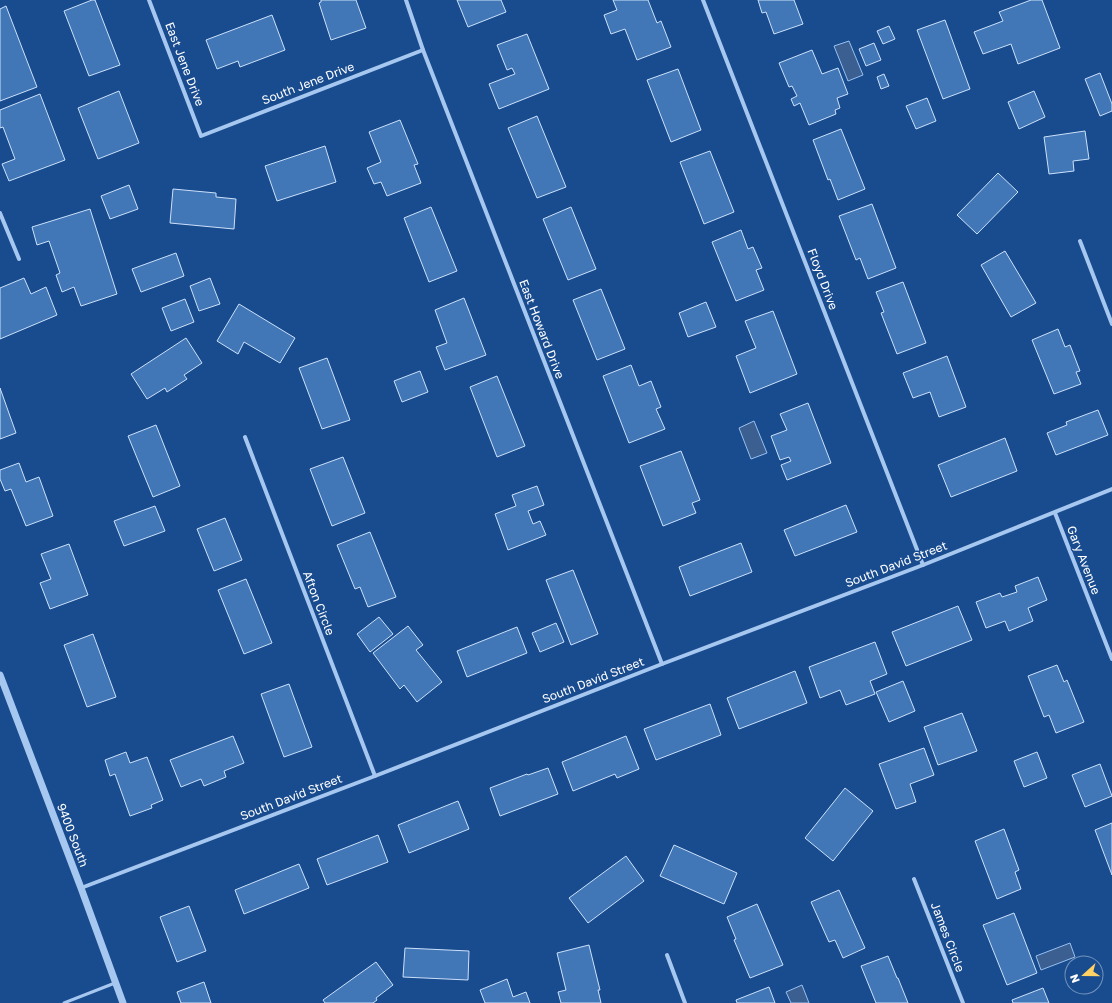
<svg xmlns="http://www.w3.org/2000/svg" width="1112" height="1003" viewBox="0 0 1112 1003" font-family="'Golos Text',sans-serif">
<rect width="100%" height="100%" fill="#194c8f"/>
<g fill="#3a5f90" stroke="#98c1f1">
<polygon points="849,41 863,75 848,81 834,46"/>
<polygon points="754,421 767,453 751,459 739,428"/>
<polygon points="1070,943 1075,957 1041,970 1036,956"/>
<polygon points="802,985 809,1003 791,1003 786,992"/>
</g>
<g fill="#4176b7" stroke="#cce1fa">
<polygon points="92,0 95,0 120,65 89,76 64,11"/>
<polygon points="321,0 356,0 366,28 331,40 319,3 321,2"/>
<polygon points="457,0 501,0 506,12 468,27"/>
<polygon points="613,0 648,0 657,23 661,21 671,47 637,60 625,29 611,34 604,15 617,10"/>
<polygon points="758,0 794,0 803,24 774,34 766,12 762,13"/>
<polygon points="1031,0 1042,0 1060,48 1018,64 1011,44 983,54 974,32 1003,21 999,12"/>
<polygon points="6,6 37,87 0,101 0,9"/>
<polygon points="272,15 285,50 240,67 238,61 217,69 206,40"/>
<polygon points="945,20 970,89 943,99 917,30"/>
<polygon points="889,26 895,39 883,44 877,31"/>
<polygon points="527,34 549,89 499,109 489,84 515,74 512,68 507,70 497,45"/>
<polygon points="874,43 881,60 866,66 859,49"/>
<polygon points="812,50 822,74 838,68 848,94 837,98 840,108 835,110 836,114 809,125 800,103 794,106 791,99 797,96 792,86 789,87 779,63"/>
<polygon points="678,69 701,130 671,142 647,80"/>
<polygon points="1100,73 1112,104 1112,111 1100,116 1085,79"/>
<polygon points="884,74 889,86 881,89 877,77"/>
<polygon points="119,91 139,143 98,159 78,108"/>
<polygon points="1034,91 1045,117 1019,129 1008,102"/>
<polygon points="40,94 65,160 9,181 2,164 15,159 3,127 0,128 0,110"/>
<polygon points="927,98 936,121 916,129 906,106"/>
<polygon points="537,116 566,187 537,198 508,128"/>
<polygon points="400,120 418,164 414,165 421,183 387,196 381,182 374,184 367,168 381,162 369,132"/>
<polygon points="841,129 865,189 838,200 830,179 828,180 813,140"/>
<polygon points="1085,131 1089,159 1073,161 1074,171 1049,174 1044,137"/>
<polygon points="325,146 336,182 277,201 265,166"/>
<polygon points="710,151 734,212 704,224 680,162"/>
<polygon points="998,173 1018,192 977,234 957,215"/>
<polygon points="129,185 138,209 110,219 101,196"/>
<polygon points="173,189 216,193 216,197 236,199 234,229 170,223"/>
<polygon points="872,204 896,268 868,279 860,258 856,260 839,216"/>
<polygon points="431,207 457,271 429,282 404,218"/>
<polygon points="571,207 596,269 568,280 543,219"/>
<polygon points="90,209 117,294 81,306 74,287 62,292 56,275 60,273 49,241 37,245 32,227"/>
<polygon points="741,230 748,249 753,247 762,268 756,270 764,290 736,301 712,242"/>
<polygon points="1005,251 1036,303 1011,317 981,265"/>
<polygon points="176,253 184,276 141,292 132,269"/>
<polygon points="24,278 31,294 46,287 57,315 0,339 0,288"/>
<polygon points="210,278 220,304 199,311 190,286"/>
<polygon points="903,282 926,343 897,354 881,313 884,312 876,292"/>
<polygon points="601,289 625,349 597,360 573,300"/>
<polygon points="464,298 486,355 445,370 436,347 447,343 435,310"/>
<polygon points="185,299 194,322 171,331 162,308"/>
<polygon points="706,302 716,327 688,337 679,313"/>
<polygon points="239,304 295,338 280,363 244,342 238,354 217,341"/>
<polygon points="773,311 797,374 750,393 736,356 756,348 745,321"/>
<polygon points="1058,329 1065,347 1070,345 1080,371 1076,372 1081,384 1054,394 1032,340"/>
<polygon points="186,338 202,363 184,375 187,379 167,392 165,388 147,399 131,374"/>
<polygon points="947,356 966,407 939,417 930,392 913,398 903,373"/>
<polygon points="327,358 350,420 322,429 299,368"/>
<polygon points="631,365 639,386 651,381 661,407 656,409 665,429 629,443 603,376"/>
<polygon points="420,371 428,392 402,402 394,381"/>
<polygon points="497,376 525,446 497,457 470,387"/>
<polygon points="0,388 16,433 0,439"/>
<polygon points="808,403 831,463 787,480 781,465 791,461 789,457 780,460 771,436 787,430 780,414"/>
<polygon points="1098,410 1108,435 1056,455 1047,433 1067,425 1066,422"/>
<polygon points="156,425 180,486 153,497 128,436"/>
<polygon points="1005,438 1017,471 951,497 938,465"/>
<polygon points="681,451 700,500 692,503 696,513 663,526 640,466"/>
<polygon points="343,457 365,513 332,526 310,469"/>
<polygon points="19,463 26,482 39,477 53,516 26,526 11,489 5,491 0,479 0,470"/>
<polygon points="537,486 544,505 528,511 533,524 540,521 546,535 508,550 495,514 516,506 512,495"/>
<polygon points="846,505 857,532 795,556 784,530"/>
<polygon points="155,506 165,531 124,546 114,521"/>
<polygon points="225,518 242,560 214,571 197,529"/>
<polygon points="370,532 396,597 368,607 360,587 355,589 337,545"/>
<polygon points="741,543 752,572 690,596 679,567"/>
<polygon points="69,544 88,595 50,609 40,583 51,579 41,554"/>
<polygon points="573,570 598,634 571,645 546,580"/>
<polygon points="1038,577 1047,600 1028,608 1033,621 1009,631 1005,621 986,628 976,602 1000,593 1002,597 1017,592 1015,586"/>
<polygon points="246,579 272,643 244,654 218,590"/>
<polygon points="958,606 972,640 906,666 892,632"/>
<polygon points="379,617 393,634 370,652 357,634"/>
<polygon points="556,623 564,642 540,652 532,633"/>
<polygon points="408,626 423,645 416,650 442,682 417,702 404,685 400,689 373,653"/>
<polygon points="517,627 527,653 467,677 457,651"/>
<polygon points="93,634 116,697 87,707 64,645"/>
<polygon points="875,642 887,674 870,681 875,694 846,705 840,690 820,698 809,667"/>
<polygon points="1057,665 1064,682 1067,680 1084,722 1056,733 1049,715 1044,717 1028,676"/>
<polygon points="795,671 807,703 739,729 727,698"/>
<polygon points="903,681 915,711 889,722 876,692"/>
<polygon points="289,684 312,747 284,757 261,694"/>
<polygon points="710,704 721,735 656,760 644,729"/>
<polygon points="962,713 977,751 938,765 924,727"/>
<polygon points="233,736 244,763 224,771 226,777 204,786 201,779 181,787 170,760"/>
<polygon points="626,736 639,769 617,778 615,774 573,791 562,762"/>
<polygon points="924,748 934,775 910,784 916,802 896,809 879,764"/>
<polygon points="126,752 130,763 147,757 163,800 151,805 152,808 130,816 115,774 110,776 105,760"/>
<polygon points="1037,752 1047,778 1024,787 1014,761"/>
<polygon points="1100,764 1112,796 1085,807 1072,775"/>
<polygon points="548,768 558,794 500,816 490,788 527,774 528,775"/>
<polygon points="845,788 873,811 833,861 805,838"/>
<polygon points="458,801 469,829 409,853 398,825"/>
<polygon points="1112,823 1112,875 1095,830"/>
<polygon points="1004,829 1019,870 1015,872 1021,889 997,899 975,841"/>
<polygon points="378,835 388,862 327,885 317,859"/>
<polygon points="674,845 737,873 724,904 660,876"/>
<polygon points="626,856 644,881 588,923 569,898"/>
<polygon points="299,864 309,888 244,914 235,890"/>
<polygon points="839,890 865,948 843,958 835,940 829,942 811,902"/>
<polygon points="757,904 783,965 750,978 734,940 736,939 727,917"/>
<polygon points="189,906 206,951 177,962 160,917"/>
<polygon points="1014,913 1037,973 1007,985 983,925"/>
<polygon points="589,945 600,990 598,990 601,1003 561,1003 558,992 566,990 557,953"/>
<polygon points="405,948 469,951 468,980 403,977"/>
<polygon points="888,956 897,978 898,978 908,1003 876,1003 861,966"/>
<polygon points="376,962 393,985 376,998 377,1000 373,1003 325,1003 323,1000"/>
<polygon points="507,979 513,997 526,992 530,1003 485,1003 480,990"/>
<polygon points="204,982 211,1003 181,1003 177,992"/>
<polygon points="769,987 775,1003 737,1003 736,1000"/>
<polygon points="1043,988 1049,1003 1013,1003 1012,1000"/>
</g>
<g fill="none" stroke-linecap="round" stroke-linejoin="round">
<polyline stroke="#a6c7ef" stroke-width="3" points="64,1003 115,983"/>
<g stroke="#a6c7ef" stroke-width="4">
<polyline points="149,0 201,136 423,50"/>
<polyline points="406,0 423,50 662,664"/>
<polyline points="703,0 923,565"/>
<polyline points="0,213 19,259"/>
<polyline points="1080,241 1112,324"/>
<polyline points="245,437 375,776"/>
<polyline points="1055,513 1112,659"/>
<polyline points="914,879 963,1003"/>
<polyline points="81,888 375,776 662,664 923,565 1112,489"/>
<polyline points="667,955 685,1003"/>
</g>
<polyline stroke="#a6c7ef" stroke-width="7" points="0,675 81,888 123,1003"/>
</g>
<g text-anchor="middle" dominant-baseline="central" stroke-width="3" stroke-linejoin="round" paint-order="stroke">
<g font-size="12" fill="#fff" stroke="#194c8f">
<text transform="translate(185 64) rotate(69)">East Jene Drive</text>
<text transform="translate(308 83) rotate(-21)">South Jene Drive</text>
<text transform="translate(823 279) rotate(69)">Floyd Drive</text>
<text transform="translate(542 329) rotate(69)">East Howard Drive</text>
<text transform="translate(1084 560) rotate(69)">Gary Avenue</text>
<text transform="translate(896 564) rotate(-21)">South David Street</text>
<text transform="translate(319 603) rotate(69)">Afton Circle</text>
<text transform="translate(593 680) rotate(-21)">South David Street</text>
<text transform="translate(291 797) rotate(-21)">South David Street</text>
<text transform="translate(73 835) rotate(69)">9400 South</text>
<text transform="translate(948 937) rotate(69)">James Circle</text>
</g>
</g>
<g transform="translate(1084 975) rotate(249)"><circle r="19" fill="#194c8f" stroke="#7594bc"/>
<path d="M0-3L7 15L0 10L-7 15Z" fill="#ffd263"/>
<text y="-6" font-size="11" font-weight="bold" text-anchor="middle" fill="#ffffff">N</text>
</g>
</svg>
